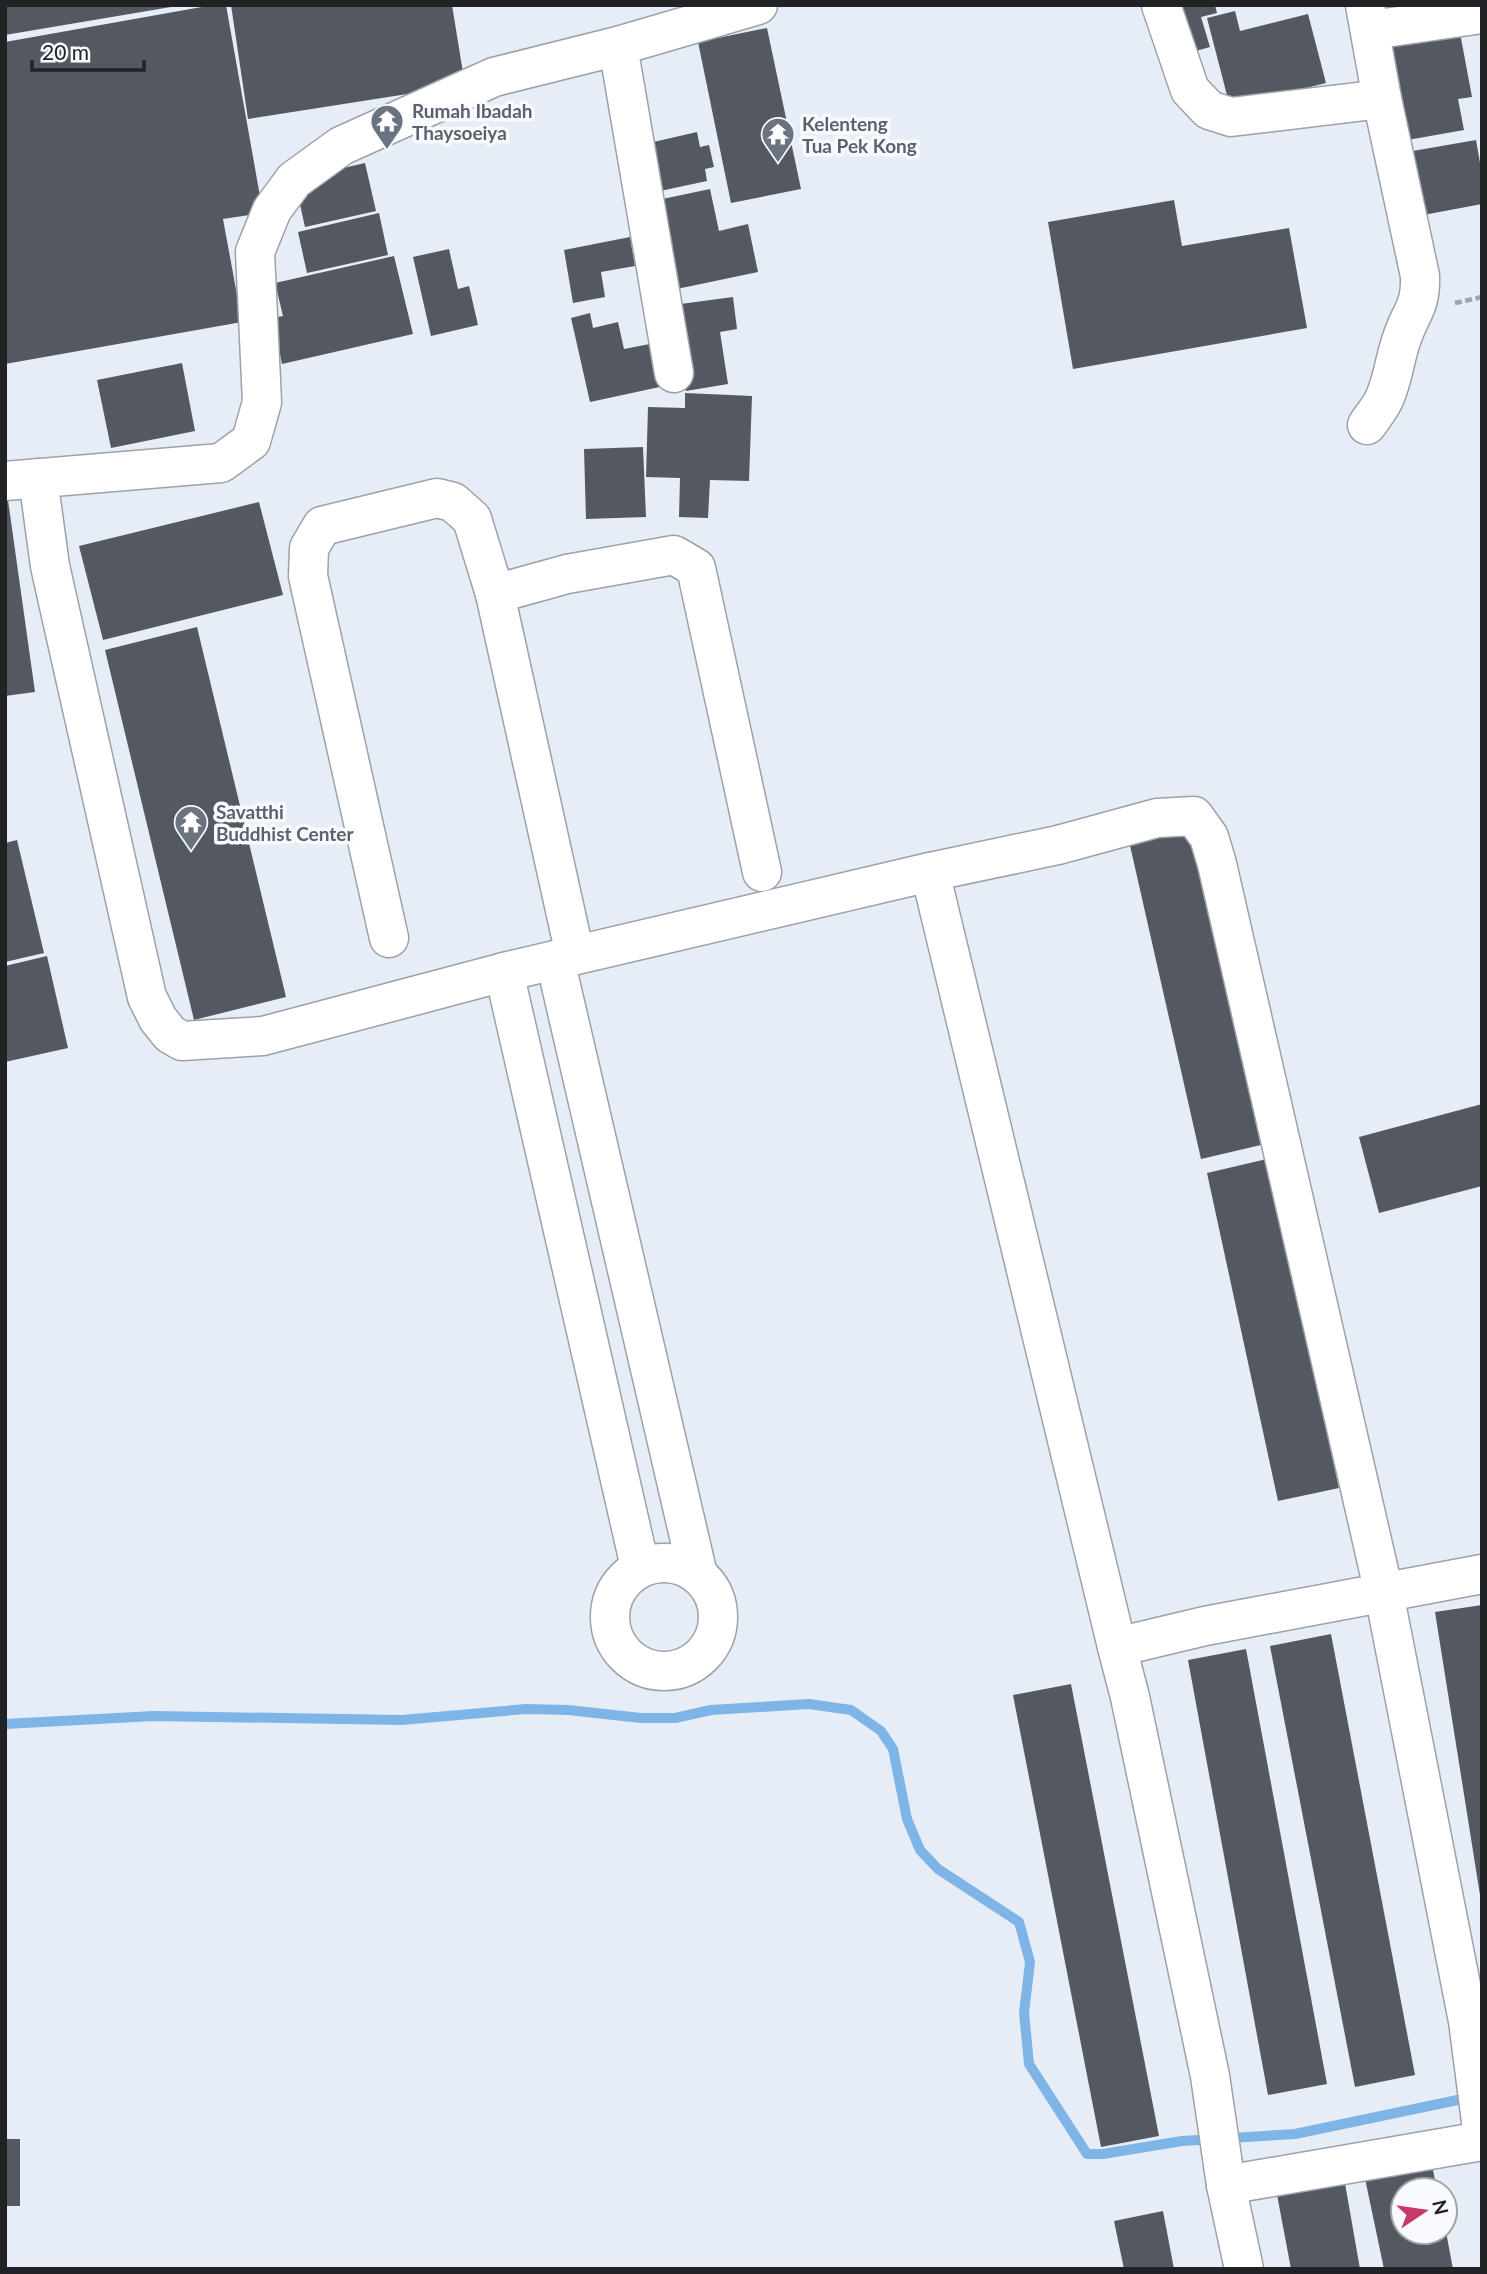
<svg xmlns="http://www.w3.org/2000/svg" width="1487" height="2274" viewBox="0 0 1487 2274" font-family="Lato,sans-serif">
<rect width="100%" height="100%" fill="#e7edf7"/>
<g fill="none" stroke-linecap="round" stroke-linejoin="round">
<polyline stroke="#7fb5e6" stroke-width="10" points="5,1724 154,1716 402,1720 526,1709 568,1710 641,1718 675,1718 711,1710 809,1704 851,1710 881,1731 893,1749 907,1819 920,1850 938,1869 1019,1922 1030,1962 1024,2013 1029,2064 1087,2154 1103,2154 1182,2141 1295,2134 1472,2097"/>
</g>
<g fill="#545961">
<polygon points="5,5 171,5 171,7 5,35"/>
<polygon points="213,5 226,5 263,213 223,219 242,322 5,364 5,42"/>
<polygon points="231,5 452,5 465,85 248,119"/>
<polygon points="1172,5 1215,5 1217,13 1201,17 1210,47 1185,54"/>
<polygon points="1235,11 1240,31 1308,14 1326,83 1230,107 1207,18"/>
<polygon points="1458,22 1472,97 1458,99 1464,130 1402,141 1384,35"/>
<polygon points="767,28 801,189 731,203 698,42"/>
<polygon points="697,132 700,147 709,145 714,167 705,169 707,181 660,191 649,143"/>
<polygon points="1476,140 1482,174 1482,204 1418,216 1407,152"/>
<polygon points="365,163 376,211 305,227 297,191 308,176"/>
<polygon points="710,189 719,231 748,224 758,272 672,290 653,201"/>
<polygon points="1174,200 1182,246 1289,228 1307,328 1073,369 1048,222"/>
<polygon points="379,213 388,255 307,273 298,232"/>
<polygon points="630,237 635,266 601,272 605,297 573,303 564,250"/>
<polygon points="449,249 458,289 469,286 478,325 431,336 413,257"/>
<polygon points="394,256 413,334 282,364 272,318 283,316 275,283"/>
<polygon points="733,297 737,329 720,332 728,384 686,391 673,305"/>
<polygon points="590,313 593,328 618,322 624,349 660,342 669,385 590,402 571,318"/>
<polygon points="182,363 195,431 111,448 97,380"/>
<polygon points="685,393 752,396 749,481 710,480 708,518 679,517 680,478 646,477 648,407 685,408"/>
<polygon points="643,447 646,517 586,519 584,449"/>
<polygon points="7,493 35,692 5,696 5,494"/>
<polygon points="259,502 283,595 103,640 79,546"/>
<polygon points="197,627 286,997 194,1020 105,650"/>
<polygon points="1188,827 1261,1145 1201,1159 1129,841"/>
<polygon points="17,840 44,953 5,962 5,843"/>
<polygon points="47,956 68,1048 5,1062 5,966"/>
<polygon points="1482,1104 1482,1186 1379,1213 1359,1137"/>
<polygon points="1267,1159 1339,1488 1278,1501 1207,1173"/>
<polygon points="1482,1605 1482,1895 1480,1895 1435,1612"/>
<polygon points="1331,1634 1415,2075 1355,2087 1270,1646"/>
<polygon points="1246,1649 1327,2084 1268,2095 1188,1660"/>
<polygon points="1071,1684 1159,2136 1101,2147 1013,1695"/>
<rect x="5" y="2139" width="15" height="67"/>
<polygon points="1430,2155 1437,2190 1403,2190 1403,2232 1446,2232 1453,2269 1384,2269 1363,2169"/>
<polygon points="1343,2172 1360,2269 1291,2269 1275,2184"/>
<polygon points="1163,2211 1174,2269 1124,2269 1114,2221"/>
</g>
<g fill="none" stroke-linecap="round" stroke-linejoin="round">
<defs>
<g id="minor">
<polyline points="1161,5 1190,90 1209,110 1231,117 1382,99"/>
<path d="M1365,5l17,94 38,177c1,32 -9,35 -18,62 -7,19 -9,41 -17,59 -4,10 -12,19 -18,28"/>
<polyline points="1371,30 1482,14"/>
<polyline points="618,46 674,373"/>
<polyline points="38,478 50,566 147,997 158,1019 170,1034 182,1041 263,1036 504,972 930,872 1058,845 1157,818 1194,816 1209,837 1217,864 1384,1593 1468,2021 1482,2129"/>
<polyline points="5,481 221,463 251,441 262,402 255,252 272,210 294,180 341,146 494,77 618,46 758,5"/>
<polyline points="930,872 1117,1647"/>
<polyline points="389,938 308,576 309,548 322,526 437,498 453,502 472,519 495,594"/>
<polyline points="575,955 495,594 567,574 674,555 696,568 762,872"/>
<polyline points="555,960 698,1575"/>
<polyline points="504,972 640,1567"/>
<circle cx="664" cy="1617" r="54"/>
<polyline points="1226,2185 1482,2141"/>
<polyline points="1244,2269 1226,2185 1210,2076 1130,1697 1117,1647 1205,1626 1482,1574"/>
</g>
</defs>
<use href="#minor" stroke="#9ca1aa" stroke-width="41"/>
<polyline stroke="#a0a5ad" stroke-width="4.5" stroke-dasharray="7 3.5" stroke-linecap="butt" points="1455,303 1482,297"/>
<use href="#minor" stroke="#fff" stroke-width="38"/>
</g>
<defs>
<symbol id="temple-pin" viewBox="-11 -11 22 30"><path d="M0 17L-7.5 6A9.5 9.5 0 1 1 7.5 6Z" fill="#6b7280" stroke="#f8fafe"/><path d="M0-6L5-2H3V0L6.5 2.5H4V6H1.5V3h-3V6H-4V2.5H-6.5L-3 0V-2H-5Z" fill="#fff"/></symbol>
</defs>
<g fill-rule="evenodd">
<use href="#temple-pin" x="368" y="102" width="38" height="52"/>
<use href="#temple-pin" x="759" y="115" width="38" height="52"/>
<use href="#temple-pin" x="172" y="803" width="38" height="52"/>
</g>
<g text-anchor="middle" dominant-baseline="central" stroke-width="7" stroke-linejoin="round" paint-order="stroke">
<g font-size="19" font-weight="bold" fill="#5b616d" stroke="#f8fafe" text-anchor="start">
<text x="412" y="110">Rumah Ibadah<tspan x="412" dy="22">Thaysoeiya</tspan></text>
<text x="802" y="123">Kelenteng<tspan x="802" dy="22">Tua Pek Kong</tspan></text>
<text x="216" y="811">Savatthi<tspan x="216" dy="22">Buddhist Center</tspan></text>
</g>
</g>
<rect width="1487" height="2274" fill="none" stroke="#202225" stroke-width="14"/>
<g transform="translate(1424 2211) rotate(77)"><circle r="33" fill="#f8fafe" stroke="#a2a4a7" stroke-width="2"/>
<path d="M0-5L12 26L0 18L-12 26Z" fill="#c73966"/>
<text y="-10" font-size="19" font-weight="bold" text-anchor="middle" fill="#202225">N</text>
</g>
<path d="M32 60v10h112v-10" fill="none" stroke="#202225" stroke-width="3.5"/>
<text x="42" y="60" font-size="21" fill="#202225" stroke="#f8fafe" stroke-width="5" paint-order="stroke">20 m</text>
</svg>
